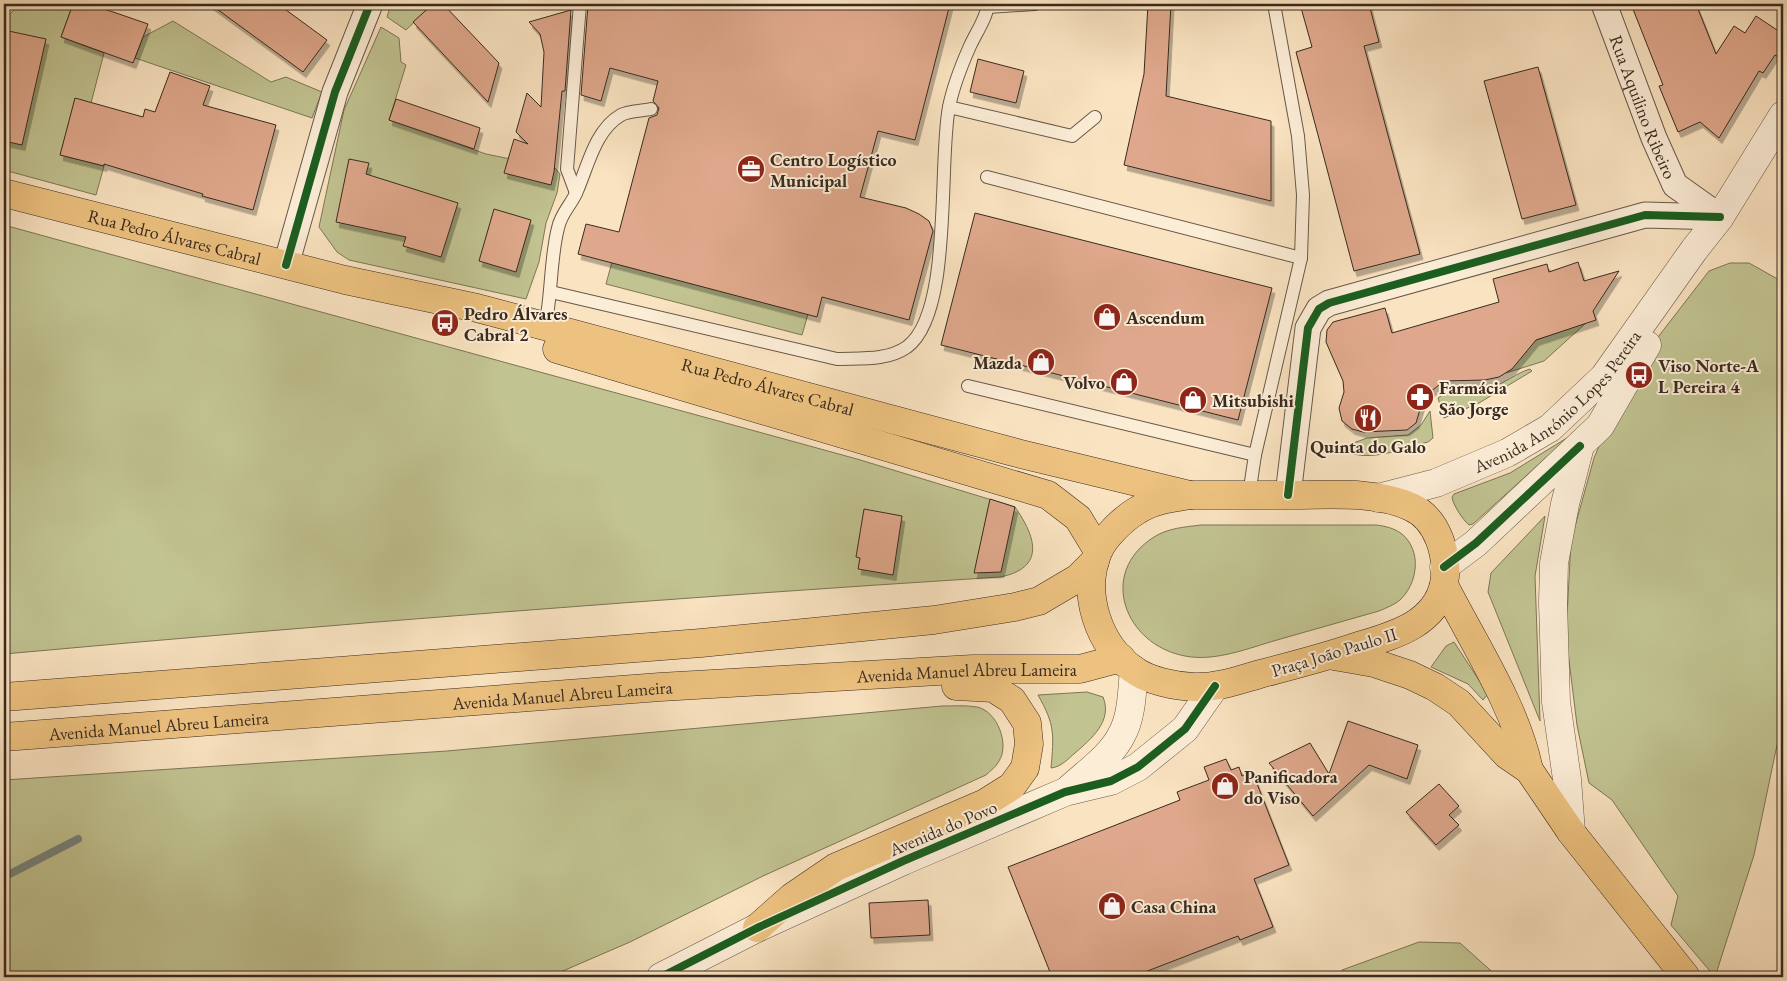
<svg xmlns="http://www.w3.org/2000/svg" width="1787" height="981" viewBox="0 0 1787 981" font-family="'EB Garamond',serif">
<defs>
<filter id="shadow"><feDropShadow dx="3" dy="5.5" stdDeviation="0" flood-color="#0004"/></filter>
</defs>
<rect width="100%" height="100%" fill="#fae3c1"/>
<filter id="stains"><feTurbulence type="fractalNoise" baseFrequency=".004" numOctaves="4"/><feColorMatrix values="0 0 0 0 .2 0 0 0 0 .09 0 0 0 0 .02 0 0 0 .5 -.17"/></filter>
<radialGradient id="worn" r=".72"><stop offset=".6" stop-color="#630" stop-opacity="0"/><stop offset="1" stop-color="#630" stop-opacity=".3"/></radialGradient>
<g fill="#c1c391" stroke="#7c7658">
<polygon points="20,4 73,4 61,37 104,53 91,103 61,155 104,166 96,195 4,170 4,20"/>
<polygon points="391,4 433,4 406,30 387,17"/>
<polygon points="173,21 271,82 286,77 322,92 312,118 135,58 143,37"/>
<polygon points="381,27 399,38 401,62 406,65 389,120 486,154 555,168 560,174 557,193 546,223 539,262 526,299 349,260 337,252 319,227 344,110"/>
<path d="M4,225l853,234 158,48c21,30 31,61 -15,70 -332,21 -665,47 -996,77z"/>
<polygon points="612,262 808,314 802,335 606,284"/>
<polygon points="1730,263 1749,263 1783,282 1783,746 1777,745 1754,855 1715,977 1671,925 1678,896 1612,800 1589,783 1577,725 1566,636 1571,541 1594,458 1617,405 1648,350 1709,271"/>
<polygon points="1586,323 1544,361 1506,373 1536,340"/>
<path d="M1530,369l2,2 -53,32 -35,15 -6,-20 6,-4c16,-4 32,-3 47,-7 15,-4 25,-14 39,-18z"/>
<path d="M1430,411l3,27 -5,4c-28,7 -63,23 -88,6l27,-10 41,-3 13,-10z"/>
<path d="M1570,436l-97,88 -4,1c-6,-5 -16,-20 -17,-28l2,-3 56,-21z"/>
<polygon points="1545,516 1535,576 1540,721 1488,592 1491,573"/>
<path d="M1201,525h175c9,1 18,3 26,9 20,17 16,49 -2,66 -6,5 -14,8 -21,11 -34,10 -68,19 -102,29 -28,8 -62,22 -92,16 -60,-11 -88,-83 -31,-119 14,-9 31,-10 47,-12z"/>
<polygon points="1454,642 1488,694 1483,700 1468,684 1431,667 1446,646"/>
<path d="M1087,692l16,5c10,24 -12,42 -28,56 -7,6 -14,14 -24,15 3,-34 4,-43 -13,-73z"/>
<path d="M942,706c11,0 24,-1 35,1 20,4 33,37 22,54 -3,6 -9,10 -13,14l-223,101 -133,66 -81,35h-545v-197l443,-29z"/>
<polygon points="1419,942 1460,943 1498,977 1335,977 1342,970"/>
</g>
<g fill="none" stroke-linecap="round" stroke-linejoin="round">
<polyline stroke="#76827c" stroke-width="8" points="4,877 78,839"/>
</g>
<g fill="#dfa88c" stroke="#382a1f" filter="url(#shadow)">
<polygon points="73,4 90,4 148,24 133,63 61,37"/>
<polygon points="210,4 278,4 327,40 303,72"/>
<polygon points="433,4 443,4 499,63 488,102 413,22"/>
<polygon points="594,4 950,4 915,140 878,131 860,197 906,208 919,214 929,221 933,231 909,320 822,297 817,317 578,254 586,224 619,232 649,118 657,115 659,108 653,101 658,81 610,68 601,101 581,95 588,5"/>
<polygon points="1148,4 1171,4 1166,96 1271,121 1271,201 1124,165 1144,74"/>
<polygon points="1300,4 1369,4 1379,42 1364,46 1420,254 1354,271 1296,52 1312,47"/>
<polygon points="1631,4 1696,4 1716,54 1734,26 1745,33 1756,16 1783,34 1783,60 1775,55 1763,73 1759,71 1719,138 1700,122 1678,132 1659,86 1663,85"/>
<polygon points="571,10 565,91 562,91 554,172 551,185 504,173 514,139 528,144 516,132 527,93 541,107 544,52 540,34 529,22"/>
<polygon points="4,30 46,39 22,145 4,141"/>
<polygon points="978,59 1024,71 1016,103 970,92"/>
<polygon points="1538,67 1576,205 1522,219 1484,81"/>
<polygon points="170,72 210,86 203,105 276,125 253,210 202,196 203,194 104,164 104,166 60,155 75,98 143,117 145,109 155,112"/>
<polygon points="396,99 480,128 474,149 389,120"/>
<polygon points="349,159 369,163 366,174 458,203 441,257 403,246 406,237 336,222"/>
<polygon points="494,209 531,220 516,272 479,261"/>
<polygon points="975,213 1272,288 1238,420 941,345"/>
<polygon points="1578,262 1584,281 1619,271 1593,311 1596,320 1536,340 1512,369 1499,377 1485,380 1444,381 1429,393 1421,406 1416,423 1407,430 1363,432 1352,429 1342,421 1339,408 1344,392 1343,381 1326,342 1327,330 1333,322 1385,308 1392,333 1499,302 1493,279 1547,264 1549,272"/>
<polygon points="990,499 1015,507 1001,572 974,573"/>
<polygon points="864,509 902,516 893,575 858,569 860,558 856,557"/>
<polygon points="1348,721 1418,745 1407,779 1369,765 1313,816 1269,763 1310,743 1329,774"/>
<polygon points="1226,759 1231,770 1239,767 1242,776 1252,771 1289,865 1254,879 1273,927 1240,940 1238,936 1132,977 1052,977 1008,867 1180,800 1177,792 1209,780 1204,767"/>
<polygon points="1439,784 1459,806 1449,815 1459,825 1436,845 1406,812"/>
<polygon points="928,900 930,935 871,938 869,903"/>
</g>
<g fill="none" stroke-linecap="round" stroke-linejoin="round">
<defs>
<g id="service">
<polyline points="988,7 1035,4"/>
<polyline points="949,107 1072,136 1095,117"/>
<polyline points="987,177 1301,258"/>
<polyline points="576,193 567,169 580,4"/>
<path d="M551,292l286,67c23,-1 50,2 70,-12 46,-34 31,-184 42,-240 4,-20 13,-43 21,-61 6,-13 17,-29 18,-42"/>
<path d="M545,327c7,-33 5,-68 13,-99 3,-15 14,-24 19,-37 11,-25 18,-61 44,-76 7,-4 21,-4 30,-6"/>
<polyline points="968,386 1255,455 1301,258 1303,195 1298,136 1274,4"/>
<polyline points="1249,495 1255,455"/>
</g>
<g id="minor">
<path id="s1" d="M1604,4l50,134 21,47 45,32"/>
<polyline points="286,265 335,92 370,4"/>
<polyline points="1288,495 1308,328 1319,309 1329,303 1645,215 1720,217"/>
</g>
<g id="tertiary">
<path id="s2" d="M1378,498l58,-15 71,-30 43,-25 54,-51 90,-127 26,-33 63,-102"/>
<polyline points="1444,567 1476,543 1600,426 1647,345"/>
<path d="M1068,790c18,-17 43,-33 54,-56 10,-18 10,-44 12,-64"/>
<polyline points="1571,832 1567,779 1556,702 1553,603 1554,563 1565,504 1580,446"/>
<polyline points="661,977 757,928 903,861 1065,792 1111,781 1138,767 1185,729 1215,686"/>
</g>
<g id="primary">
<path id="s3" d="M4,193l341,87 132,28 540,145 173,42"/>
<polyline points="557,349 1048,495 1078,518 1098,551"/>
<path d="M1190,495c35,0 69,0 104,0 37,0 82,-4 117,12 27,12 38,49 33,77 -9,43 -57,53 -92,64 -30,10 -61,18 -92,26 -21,6 -43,14 -66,13 -19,-1 -45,-6 -60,-17 -36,-25 -53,-77 -36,-118 6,-15 26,-34 40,-42 16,-10 34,-12 52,-15z"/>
<path d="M1444,585c29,57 72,122 85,185"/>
<polyline points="1334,656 1374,663 1410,675 1435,687 1459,703 1507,755 1529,770 1571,832 1686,977"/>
<polyline points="4,697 701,643 934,620 1015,607 1039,601 1078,578 1095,561"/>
<path id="s4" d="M4,737l656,-50 313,-18h107l41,-11"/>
<polyline points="757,928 792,897 836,867 985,803 1012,786 1025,768 1029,744 1027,723 1012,700 993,688 956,686"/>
</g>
</defs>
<use href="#service" stroke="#685848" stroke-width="14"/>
<use href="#minor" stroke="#685848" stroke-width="27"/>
<use href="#tertiary" stroke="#685848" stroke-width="29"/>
<use href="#primary" stroke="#382a1f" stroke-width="29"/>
<use href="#service" stroke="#fcedd7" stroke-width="12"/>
<use href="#minor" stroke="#fcedd7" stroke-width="25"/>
<use href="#tertiary" stroke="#fcedd7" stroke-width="28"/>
<use href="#primary" stroke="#edc280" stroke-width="28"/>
<defs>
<g id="cycleway">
<polyline points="286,265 335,92 370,4"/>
<polyline points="1288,495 1308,328 1319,309 1329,303 1645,215 1720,217"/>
<polyline points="1444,567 1476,543 1580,446"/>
<polyline points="661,977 757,928 903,861 1065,792 1111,781 1138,767 1185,729 1215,686"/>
</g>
</defs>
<use href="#cycleway" stroke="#fcedd7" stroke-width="11"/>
<use href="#cycleway" stroke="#1b5e20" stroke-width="8"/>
</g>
<defs>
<symbol id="office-disc" viewBox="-11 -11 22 22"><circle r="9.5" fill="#8f2418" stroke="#fcedd7"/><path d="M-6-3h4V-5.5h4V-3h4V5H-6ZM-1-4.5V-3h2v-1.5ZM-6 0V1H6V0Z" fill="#fff"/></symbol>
<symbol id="shop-disc" viewBox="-11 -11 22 22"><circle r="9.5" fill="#8f2418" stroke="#fcedd7"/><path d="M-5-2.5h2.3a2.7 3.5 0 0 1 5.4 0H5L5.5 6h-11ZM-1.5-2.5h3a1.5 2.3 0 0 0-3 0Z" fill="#fff"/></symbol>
<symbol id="bus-disc" viewBox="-11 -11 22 22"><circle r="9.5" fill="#8f2418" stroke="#fcedd7"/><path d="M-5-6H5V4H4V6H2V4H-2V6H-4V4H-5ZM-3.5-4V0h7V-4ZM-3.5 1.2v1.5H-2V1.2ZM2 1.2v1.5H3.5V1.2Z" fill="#fff"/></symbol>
<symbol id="pharmacy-disc" viewBox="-11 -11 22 22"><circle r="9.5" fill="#8f2418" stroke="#fcedd7"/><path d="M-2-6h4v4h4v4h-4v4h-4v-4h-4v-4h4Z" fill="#fff"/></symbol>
<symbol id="restaurant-disc" viewBox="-11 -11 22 22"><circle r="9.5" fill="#8f2418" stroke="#fcedd7"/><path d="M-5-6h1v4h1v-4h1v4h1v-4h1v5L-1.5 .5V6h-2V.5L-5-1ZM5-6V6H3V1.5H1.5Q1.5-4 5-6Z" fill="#fff"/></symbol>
</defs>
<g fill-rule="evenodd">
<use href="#office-disc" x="735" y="153" width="32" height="32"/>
<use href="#shop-disc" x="1091" y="301" width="32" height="32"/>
<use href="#bus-disc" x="429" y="307" width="32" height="32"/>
<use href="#shop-disc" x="1025" y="346" width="32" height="32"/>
<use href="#bus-disc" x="1623" y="359" width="32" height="32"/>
<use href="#shop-disc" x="1108" y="366" width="32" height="32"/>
<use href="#pharmacy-disc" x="1404" y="381" width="32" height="32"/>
<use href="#shop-disc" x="1177" y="384" width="32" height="32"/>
<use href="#restaurant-disc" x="1352" y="402" width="32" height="32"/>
<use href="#shop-disc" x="1209" y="770" width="32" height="32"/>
<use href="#shop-disc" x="1096" y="890" width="32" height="32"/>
</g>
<g text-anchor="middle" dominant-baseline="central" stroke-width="4" stroke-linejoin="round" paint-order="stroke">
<g font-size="18" fill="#382a1f" stroke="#fcedd7">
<text stroke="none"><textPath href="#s1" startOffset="110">Rua Aquilino Ribeiro</textPath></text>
<text stroke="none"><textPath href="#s3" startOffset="176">Rua Pedro Álvares Cabral</textPath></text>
<text stroke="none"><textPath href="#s3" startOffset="788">Rua Pedro Álvares Cabral</textPath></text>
<text stroke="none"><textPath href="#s2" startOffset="209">Avenida António Lopes Pereira</textPath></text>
<text transform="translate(1334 652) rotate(-17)">Praça João Paulo II</text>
<text stroke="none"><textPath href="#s4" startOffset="965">Avenida Manuel Abreu Lameira</textPath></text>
<text stroke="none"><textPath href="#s4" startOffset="560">Avenida Manuel Abreu Lameira</textPath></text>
<text stroke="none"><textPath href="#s4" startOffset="155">Avenida Manuel Abreu Lameira</textPath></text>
<text transform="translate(943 828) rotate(-23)">Avenida do Povo</text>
</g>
<g font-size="18" font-weight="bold" fill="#382a1f" stroke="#fcedd7" text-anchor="start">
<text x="770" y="159">Centro Logístico<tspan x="770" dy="21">Municipal</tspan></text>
<text x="464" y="313">Pedro Álvares<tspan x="464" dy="21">Cabral 2</tspan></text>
<text x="1126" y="317">Ascendum</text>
<text x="1022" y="362" text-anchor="end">Mazda</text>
<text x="1658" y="365">Viso Norte-A<tspan x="1658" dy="21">L Pereira 4</tspan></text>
<text x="1105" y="382" text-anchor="end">Volvo</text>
<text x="1439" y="387">Farmácia<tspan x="1439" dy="21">São Jorge</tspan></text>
<text x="1212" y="400">Mitsubishi</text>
<text x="1368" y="446" text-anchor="middle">Quinta do Galo</text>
<text x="1244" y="776">Panificadora<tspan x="1244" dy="21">do Viso</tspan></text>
<text x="1131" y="906">Casa China</text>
</g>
</g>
<rect width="1787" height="981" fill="none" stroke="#fae3c1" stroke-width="20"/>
<rect x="5" y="5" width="1777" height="971" fill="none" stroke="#382a1f" stroke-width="2.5"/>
<rect x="10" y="10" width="1767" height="961" fill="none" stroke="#382a1f"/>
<rect width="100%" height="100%" filter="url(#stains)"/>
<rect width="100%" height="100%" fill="url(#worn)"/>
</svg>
